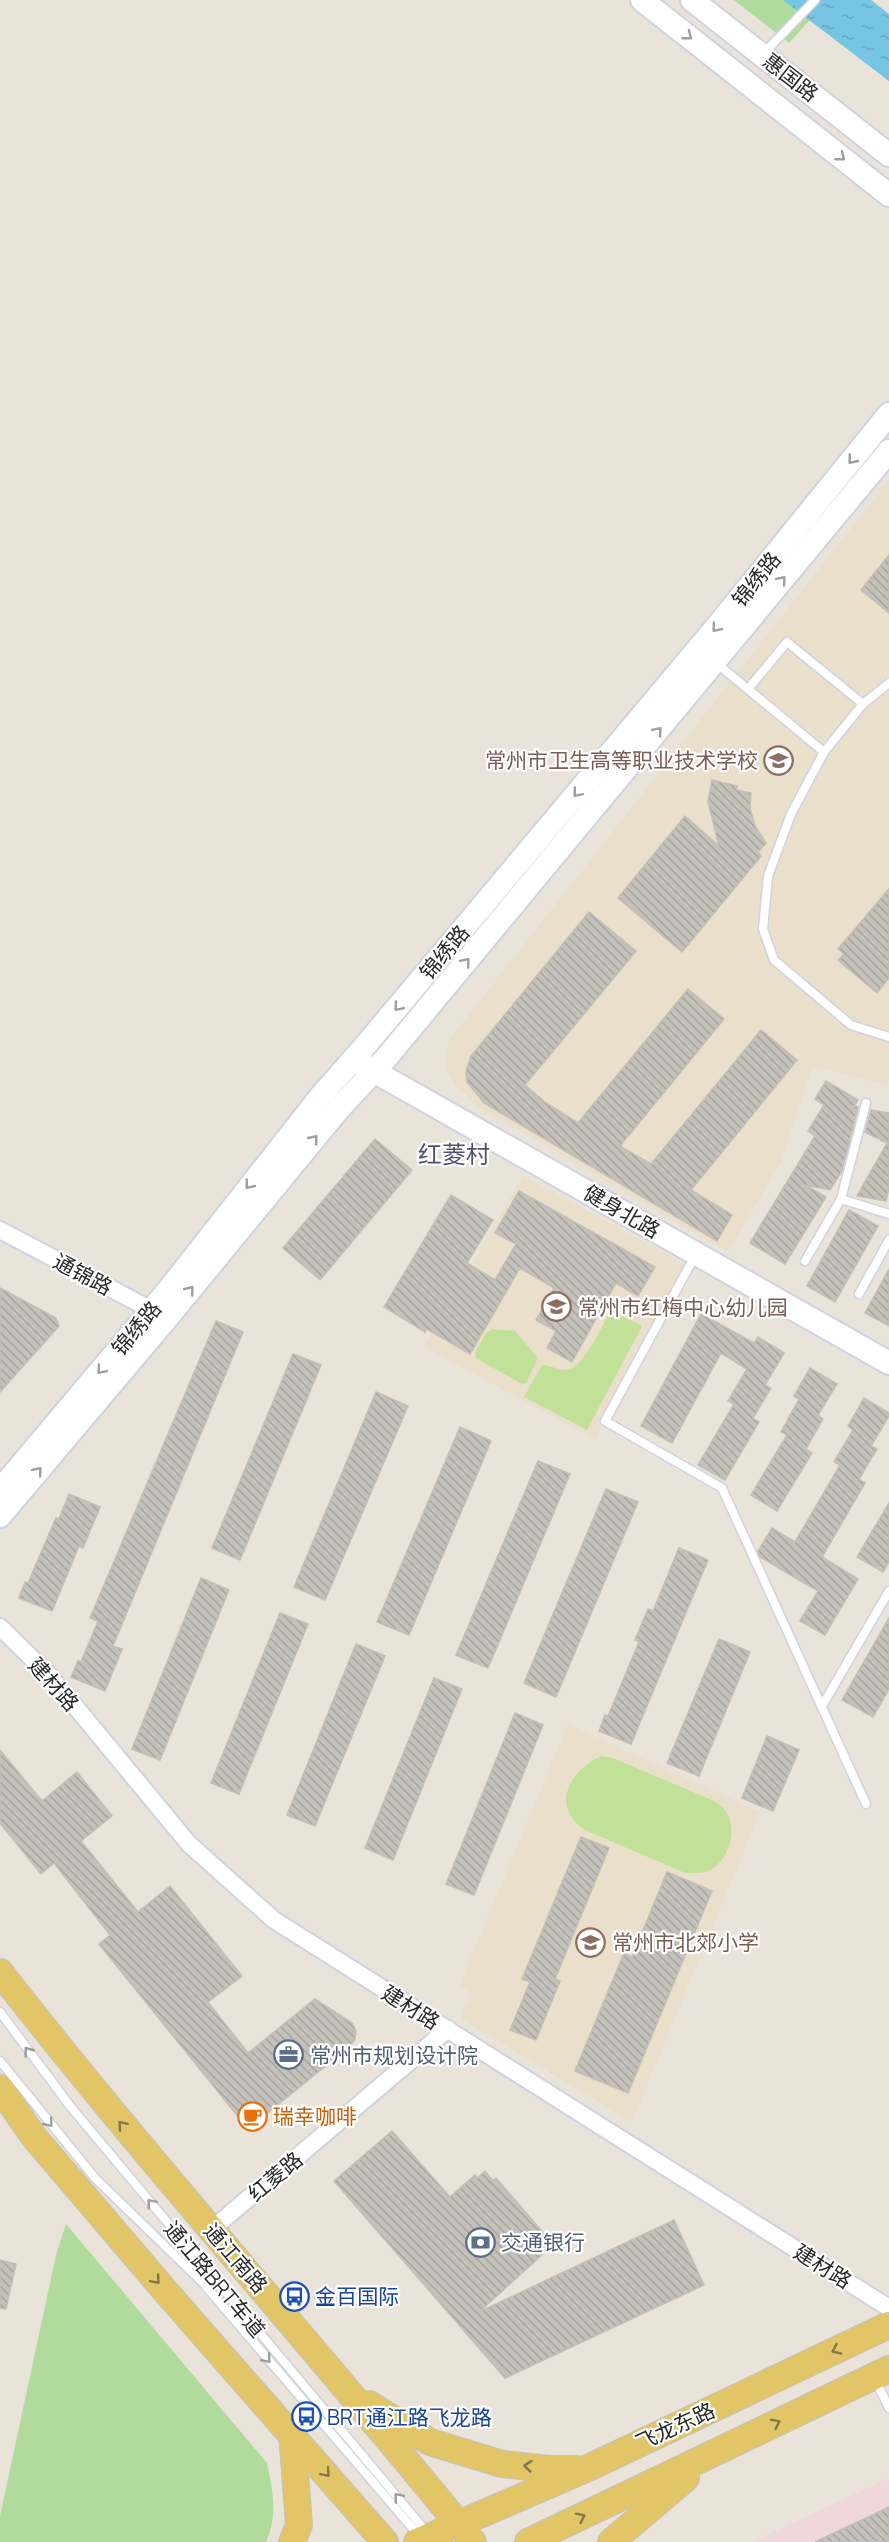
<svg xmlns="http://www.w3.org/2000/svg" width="889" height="2542" viewBox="0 0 889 2542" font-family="Manrope,'Noto Sans SC',sans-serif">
<defs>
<pattern id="water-ripples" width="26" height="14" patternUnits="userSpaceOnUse" patternTransform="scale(1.5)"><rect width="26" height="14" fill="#76c5e2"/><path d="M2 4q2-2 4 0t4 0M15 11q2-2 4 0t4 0" fill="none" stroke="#66a9c2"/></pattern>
<pattern id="building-back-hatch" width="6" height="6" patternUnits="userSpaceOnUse" patternTransform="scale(1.5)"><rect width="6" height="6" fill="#c4c0ba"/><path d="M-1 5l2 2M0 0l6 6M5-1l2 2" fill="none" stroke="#a8a5a0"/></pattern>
</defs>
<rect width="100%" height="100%" fill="#e9e3da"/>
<g fill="#e9dfcb">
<polygon points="889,480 889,1086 813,1066 781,1162 728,1252 474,1104 455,1085 445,1067 449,1040"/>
<polygon points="523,1176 689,1266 596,1439 424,1347"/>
<polygon points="568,1724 760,1812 632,2122 460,2018 473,1994 459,1986"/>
</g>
<polygon fill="#efd8d9" points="889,2478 889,2542 752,2542"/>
<g fill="#b1db9c">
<polygon points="734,0 828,0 789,43"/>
<path d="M66,2224l201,239c6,29 11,51 -1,79h-266v-26l56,-261z"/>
</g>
<g fill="#c2e198">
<path d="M611,1310l31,16 -55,104 -63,-33 18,-32c10,0 17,7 28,4 15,-5 33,-45 41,-59z"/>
<polygon points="492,1329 515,1331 537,1357 536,1363 526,1383 522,1384 476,1358 475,1353 486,1333"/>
<path d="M601,1756l12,2 101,43c4,3 9,5 11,9 13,17 5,48 -13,59 -8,5 -18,4 -27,4l-100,-43c-35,-24 -16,-59 16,-74z"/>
</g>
<polygon fill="url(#water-ripples)" points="783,0 871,0 889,14 889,81"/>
<g fill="url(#building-back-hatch)" stroke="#c4beb5" stroke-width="1.5">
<polygon points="889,555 889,613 861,590"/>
<polygon points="712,780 737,786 736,790 751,793 750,808 755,826 766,843 758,852 761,856 682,952 618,898 685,816 719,846 708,802"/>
<polygon points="889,889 889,978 877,993 838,960 844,954 838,949"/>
<polygon points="589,912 636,951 525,1085 546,1103 578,1123 688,989 724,1019 620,1146 651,1164 761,1030 797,1060 691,1190 732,1215 717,1241 484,1103 467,1082 466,1070 471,1056"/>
<polygon points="826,1081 858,1100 854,1106 858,1107 842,1171 830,1190 805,1185 826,1197 785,1264 750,1243 815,1136 808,1131 824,1105 815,1099"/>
<polygon points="871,1110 889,1113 889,1188 886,1201 857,1196 887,1143 865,1132"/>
<polygon points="375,1139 412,1170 320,1280 283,1248"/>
<polygon points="519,1191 655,1267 638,1296 616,1283 572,1362 547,1348 556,1331 536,1320 554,1288 520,1268 470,1354 427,1329 425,1332 384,1307 451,1195 493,1220 467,1263 495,1280 516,1244 495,1233"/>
<polygon points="849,1210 878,1226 835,1302 807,1286"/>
<polygon points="889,1269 889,1326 865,1313"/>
<polygon points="0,1288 56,1318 59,1326 0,1392"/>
<polygon points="701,1314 754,1343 758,1337 784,1353 765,1385 771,1388 753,1418 759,1422 725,1480 698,1465 734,1404 728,1401 747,1369 721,1353 672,1443 641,1426"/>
<polygon points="216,1321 243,1332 113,1646 122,1649 105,1691 71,1677 78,1661 81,1662 98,1621 90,1618"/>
<polygon points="293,1354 321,1365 240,1560 212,1548"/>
<polygon points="810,1368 837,1384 818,1415 823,1419 806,1449 812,1453 777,1511 751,1495 787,1435 781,1432 799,1399 794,1396"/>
<polygon points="376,1392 408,1406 325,1600 294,1587"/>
<polygon points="864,1398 889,1413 889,1416 871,1446 877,1449 859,1479 865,1483 822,1557 858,1579 825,1635 800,1621 818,1591 760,1557 758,1551 772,1528 795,1542 840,1465 834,1462 853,1430 848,1426"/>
<polygon points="460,1427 491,1441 409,1635 377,1622"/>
<polygon points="538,1461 570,1474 488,1668 456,1655"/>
<polygon points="606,1489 638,1502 556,1697 524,1683"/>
<polygon points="69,1494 100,1507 83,1548 79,1546 52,1611 19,1598 25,1582 28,1583 56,1518 59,1519"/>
<polygon points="889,1503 889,1562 883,1572 857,1557"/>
<polygon points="679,1548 708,1560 631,1744 599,1731 605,1715 608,1716 639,1642 635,1640 648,1609 653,1611"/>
<polygon points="201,1578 229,1590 160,1760 132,1749"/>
<polygon points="280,1613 308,1624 239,1794 211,1783"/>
<polygon points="889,1618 889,1689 873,1717 842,1700"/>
<polygon points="719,1639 750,1652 699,1776 667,1763"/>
<polygon points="356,1644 385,1656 315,1826 287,1815"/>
<polygon points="434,1678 462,1689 393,1860 365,1848"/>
<polygon points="515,1713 543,1725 474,1895 446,1884"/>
<polygon points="767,1736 799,1750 773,1811 742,1798"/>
<polygon points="0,1750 42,1801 77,1772 112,1816 81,1841 138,1912 170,1886 242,1976 208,2002 248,2053 315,1999 352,2023 356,2031 355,2039 349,2047 248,2129 99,1944 110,1935 54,1863 41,1874 0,1823"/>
<polygon points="581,1837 609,1848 555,1979 560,1981 536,2040 510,2030 530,1982 522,1979"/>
<polygon points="667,1872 712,1891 628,2093 575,2071 624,1953 632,1957"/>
<polygon points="392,2131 450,2197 475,2175 477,2178 485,2171 493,2181 496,2178 546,2236 542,2240 547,2246 540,2253 542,2255 479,2312 674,2220 704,2285 505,2378 334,2181"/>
<polygon points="0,2260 16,2264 6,2309 0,2308"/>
<polygon points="889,2507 889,2542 815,2542"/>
</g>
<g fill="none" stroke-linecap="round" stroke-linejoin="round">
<defs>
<g id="lane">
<polyline points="763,54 815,0"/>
<polyline points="715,662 824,752 863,704 787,642 748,689"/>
<polyline points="863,704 889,683"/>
<polyline points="824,752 791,814 768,876 763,929 774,960 851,1025 889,1037"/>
<polyline points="841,1199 889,1214"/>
<polyline points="696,1254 605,1421 722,1488 866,1804"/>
<polyline points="805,1261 841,1199 866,1103"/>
<polyline points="859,1294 889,1240"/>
<polyline points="822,1706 889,1591"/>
<polyline points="0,2012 70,2106 429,2535"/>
<polyline points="0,2061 95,2178 203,2283 420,2537"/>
<polyline points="875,2379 889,2408"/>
</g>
<g id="street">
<polyline points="0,1230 161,1315"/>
<polyline points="0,1627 50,1676 189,1844 274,1920 889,2308"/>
<polyline points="211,2230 448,2029"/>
</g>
<g id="secondary">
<polyline points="642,0 889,195"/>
<polyline points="692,0 889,155"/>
<polyline points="363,1065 889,1363"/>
<polyline points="0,1490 170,1288 321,1096 365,1046 718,625 889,414"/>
<polyline points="0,1516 167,1318 337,1111 387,1057 889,451"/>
</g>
<g id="primary">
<path d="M0,1972c152,195 318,378 473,570"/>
<polyline points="0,2088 34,2137 167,2293 385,2542"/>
<polyline points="369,2404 430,2442 502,2464 550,2469 577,2469"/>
<polyline points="292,2433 299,2525 292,2542"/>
<polyline points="417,2542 586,2469 889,2325"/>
<polyline points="528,2542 889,2369"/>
<polyline points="611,2542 686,2478"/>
</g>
</defs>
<use href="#lane" stroke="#d0d3df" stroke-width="11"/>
<use href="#street" stroke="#d0d3df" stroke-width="20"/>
<use href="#secondary" stroke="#d0d3df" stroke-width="26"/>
<use href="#primary" stroke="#c3c3c3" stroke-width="28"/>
<use href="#lane" stroke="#fff" stroke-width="8"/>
<use href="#street" stroke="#fff" stroke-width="16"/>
<use href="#secondary" stroke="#fff" stroke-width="22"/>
<use href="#primary" stroke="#e2c566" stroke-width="26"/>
</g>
<defs><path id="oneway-chevron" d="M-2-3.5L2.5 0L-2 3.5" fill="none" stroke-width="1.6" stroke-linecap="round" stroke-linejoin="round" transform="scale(1.5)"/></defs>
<g stroke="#9e9e9e">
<use href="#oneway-chevron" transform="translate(688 36) rotate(38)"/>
<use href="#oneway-chevron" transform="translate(841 157) rotate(39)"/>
<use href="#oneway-chevron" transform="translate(852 460) rotate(129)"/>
<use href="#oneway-chevron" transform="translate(782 580) rotate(-50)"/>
<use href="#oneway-chevron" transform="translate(716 628) rotate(130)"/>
<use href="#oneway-chevron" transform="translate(658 731) rotate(-50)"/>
<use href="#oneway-chevron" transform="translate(577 793) rotate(130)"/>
<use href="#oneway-chevron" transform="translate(466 962) rotate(-50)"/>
<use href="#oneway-chevron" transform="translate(398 1007) rotate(130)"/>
<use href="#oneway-chevron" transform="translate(314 1139) rotate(-51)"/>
<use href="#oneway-chevron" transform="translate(249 1185) rotate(129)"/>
<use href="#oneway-chevron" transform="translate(190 1290) rotate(-51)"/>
<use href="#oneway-chevron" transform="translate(101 1370) rotate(130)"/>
<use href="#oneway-chevron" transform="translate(38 1471) rotate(-50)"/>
<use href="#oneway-chevron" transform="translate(28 2051) rotate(-127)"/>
<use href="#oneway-chevron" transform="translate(49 2123) rotate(51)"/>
<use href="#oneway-chevron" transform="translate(151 2203) rotate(-130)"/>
<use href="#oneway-chevron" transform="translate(267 2359) rotate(49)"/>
<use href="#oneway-chevron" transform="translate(398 2497) rotate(-130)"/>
</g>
<g stroke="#857647">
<use href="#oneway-chevron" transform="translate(122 2125) rotate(-131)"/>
<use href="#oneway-chevron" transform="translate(156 2280) rotate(50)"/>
<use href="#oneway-chevron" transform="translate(836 2350) rotate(155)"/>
<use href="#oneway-chevron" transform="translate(776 2423) rotate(-26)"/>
<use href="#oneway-chevron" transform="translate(528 2466) rotate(-174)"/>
<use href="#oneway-chevron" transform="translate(326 2473) rotate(49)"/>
<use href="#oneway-chevron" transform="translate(581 2517) rotate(-26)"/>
</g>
<defs>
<symbol id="school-ring" viewBox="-11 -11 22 22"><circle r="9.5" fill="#fff" stroke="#8d6e63" stroke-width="1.5"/><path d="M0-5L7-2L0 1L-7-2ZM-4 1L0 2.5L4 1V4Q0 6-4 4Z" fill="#8d6e63"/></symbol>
<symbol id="office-ring" viewBox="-11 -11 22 22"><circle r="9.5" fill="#fff" stroke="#5c6f8a" stroke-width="1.5"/><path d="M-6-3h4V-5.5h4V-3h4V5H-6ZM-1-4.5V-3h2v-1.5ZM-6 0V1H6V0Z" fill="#5c6f8a"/></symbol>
<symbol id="cafe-ring" viewBox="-11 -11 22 22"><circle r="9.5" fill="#fff" stroke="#e8710a" stroke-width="1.5"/><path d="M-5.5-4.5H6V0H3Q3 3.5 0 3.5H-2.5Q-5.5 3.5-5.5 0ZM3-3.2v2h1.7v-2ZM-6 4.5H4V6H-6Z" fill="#e8710a"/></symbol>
<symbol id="bank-ring" viewBox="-11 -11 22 22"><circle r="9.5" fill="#fff" stroke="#5c6f8a" stroke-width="1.5"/><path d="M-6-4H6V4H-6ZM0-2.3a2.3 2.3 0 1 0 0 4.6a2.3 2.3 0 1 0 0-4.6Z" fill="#5c6f8a"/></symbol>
<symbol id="bus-ring" viewBox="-11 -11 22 22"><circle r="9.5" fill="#fff" stroke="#1a4fb4" stroke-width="1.5"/><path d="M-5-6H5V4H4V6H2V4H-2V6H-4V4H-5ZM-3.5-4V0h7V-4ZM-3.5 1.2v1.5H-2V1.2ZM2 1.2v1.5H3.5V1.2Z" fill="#1a4fb4"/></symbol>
</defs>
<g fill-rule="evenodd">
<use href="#school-ring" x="762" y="744" width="33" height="33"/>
<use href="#school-ring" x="540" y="1290" width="33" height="33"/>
<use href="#school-ring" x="574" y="1926" width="33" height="33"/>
<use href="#office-ring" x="272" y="2038" width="33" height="33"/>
<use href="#cafe-ring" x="236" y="2100" width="33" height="33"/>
<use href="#bank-ring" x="464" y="2226" width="33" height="33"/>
<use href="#bus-ring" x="278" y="2280" width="33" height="33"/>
<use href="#bus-ring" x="290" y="2400" width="33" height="33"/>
</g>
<g text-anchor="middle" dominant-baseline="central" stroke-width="4.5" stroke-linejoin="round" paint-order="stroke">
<g font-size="21" fill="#282828" stroke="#fff">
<text transform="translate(791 77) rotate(38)">惠国路</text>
<text transform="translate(756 579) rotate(-51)">锦绣路</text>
<text transform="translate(444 952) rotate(-50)">锦绣路</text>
<text transform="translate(622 1211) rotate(30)">健身北路</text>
<text transform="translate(83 1274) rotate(28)">通锦路</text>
<text transform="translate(136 1328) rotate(-50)">锦绣路</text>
<text transform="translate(54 1684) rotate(48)">建材路</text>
<text transform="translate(411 2007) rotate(32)">建材路</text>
<text transform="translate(275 2176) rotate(-40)">红菱路</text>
<text transform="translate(236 2258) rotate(49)">通江南路</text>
<text transform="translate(823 2266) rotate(32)">建材路</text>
<text transform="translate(215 2279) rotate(50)">通江路BRT车道</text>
<text transform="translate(675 2426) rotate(-25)">飞龙东路</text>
</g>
<g font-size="21" fill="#785e54" stroke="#fff" text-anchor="start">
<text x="758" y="760" text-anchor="end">常州市卫生高等职业技术学校</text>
<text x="578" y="1307">常州市红梅中心幼儿园</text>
<text x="612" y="1942">常州市北郊小学</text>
</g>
<g font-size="21" fill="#4e5e75" stroke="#fff" text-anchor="start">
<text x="310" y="2055">常州市规划设计院</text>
<text x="501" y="2242">交通银行</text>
</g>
<g font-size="21" fill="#c56008" stroke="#fff" text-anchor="start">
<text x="273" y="2116">瑞幸咖啡</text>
</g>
<g font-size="21" fill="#164399" stroke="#fff" text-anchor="start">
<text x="315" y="2296">金百国际</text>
<text x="327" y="2417">BRT通江路飞龙路</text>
</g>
<g font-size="24" fill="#4d5473" stroke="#fff">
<text x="454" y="1153">红菱村</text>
</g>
</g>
</svg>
